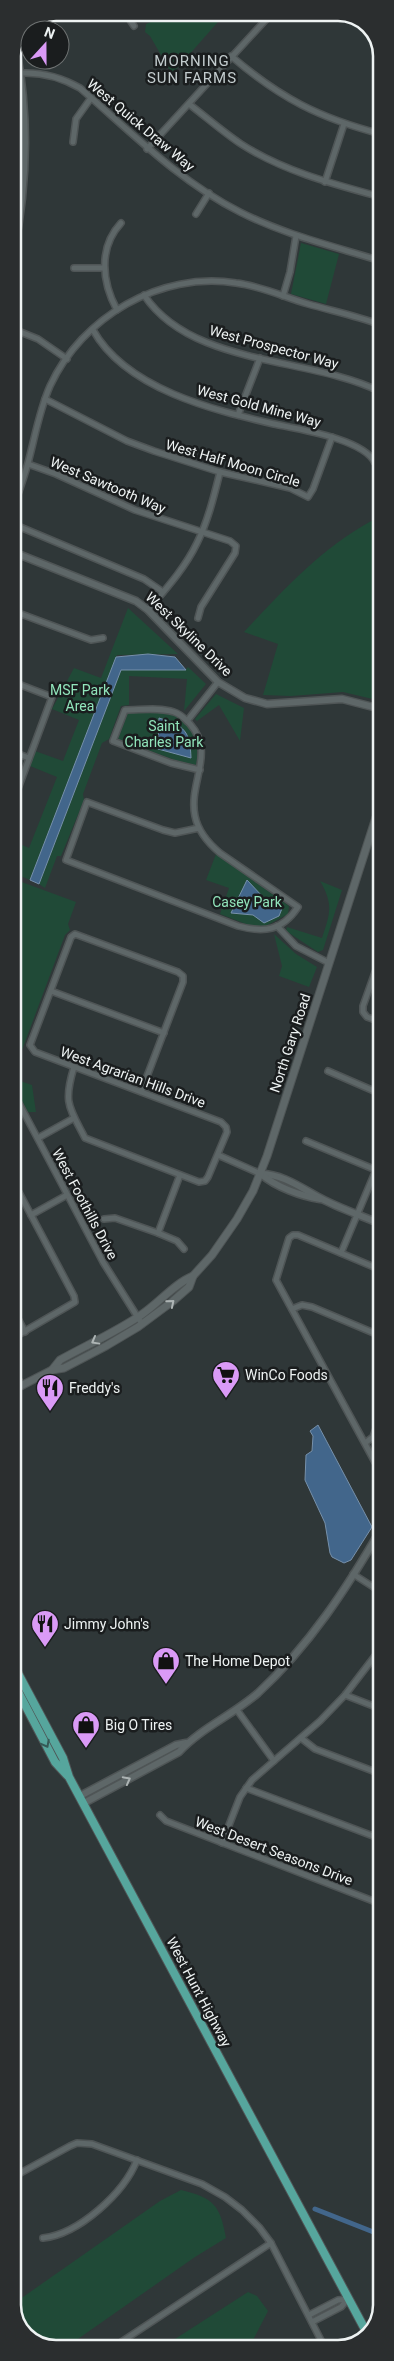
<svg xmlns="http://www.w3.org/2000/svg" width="394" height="2361" viewBox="0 0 394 2361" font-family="Roboto,sans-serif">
<rect width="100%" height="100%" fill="#2f3738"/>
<g fill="#204a37">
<polygon points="171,13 225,14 172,74 150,36 145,32 146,24"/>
<polygon points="301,243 339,254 326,304 291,294"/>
<path d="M381,516v185l-38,-9 -52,4 -28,-1 15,-51 -34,-12c41,-44 82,-89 137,-116z"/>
<polygon points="128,608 178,654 117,655 30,880 13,873 13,841 29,848 57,777 30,766 35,751 63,761 79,720 52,709 74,668 101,678"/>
<polygon points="188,667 206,684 184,711 187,679 129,676 129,705 121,706 109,739 102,743 83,794 84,800 61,856 57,856 45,888 39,884 121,670 185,670"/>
<polygon points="216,694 244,708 240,741 219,705 197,721 195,719"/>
<path d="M128,713c12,0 27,-3 39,0 24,5 34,30 29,52l-21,-5 -57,-21z"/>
<polygon points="216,854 289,906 288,914 266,926 251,926 220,914 229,888 206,880"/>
<polygon points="19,881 76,902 68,924 70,930 65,935 13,1074 13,898"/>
<path d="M320,881l22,9 -19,60 -5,2 -32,-21 1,-4 35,11c8,-24 12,-33 -2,-57z"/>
<polygon points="274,934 296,954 317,967 309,987 279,976 282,966"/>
<polygon points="13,1075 14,1079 32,1085 36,1112 28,1112 13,1084"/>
<path d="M181,2190c33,8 39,15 45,48l-31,19 -130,91c-25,0 -52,-16 -52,-44l147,-103z"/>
<polygon points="248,2292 257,2296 268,2311 249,2348 161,2348"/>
</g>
<g fill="#42668b" stroke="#7690aa">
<polygon points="148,654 175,657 186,670 121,670 39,884 30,880 116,657"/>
<path d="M159,718c26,8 31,13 32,40l-33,-9z"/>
<polygon points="247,880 264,898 283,906 279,916 264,923 253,915 231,913"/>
<polygon points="318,1425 372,1527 351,1560 344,1563 332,1557 330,1553 325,1523 305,1480 306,1455 312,1451 313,1436 310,1431"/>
</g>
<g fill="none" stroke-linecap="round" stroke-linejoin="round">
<polyline stroke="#42668b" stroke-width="5" points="315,2209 381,2235"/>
<defs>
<g id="minor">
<polyline points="121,13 128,17 134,26"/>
<path d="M231,56c49,42 88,62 150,78"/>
<path d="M21,73c22,-1 40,4 59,15 52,45 99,93 160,124 45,23 93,34 141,49"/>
<path d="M189,104c17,13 34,28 52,40 42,27 92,40 140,53"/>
<polyline points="73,142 76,119 91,98"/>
<polyline points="147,149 272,13"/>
<polyline points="325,182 344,124"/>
<polyline points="196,214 209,193"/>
<polyline points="74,268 104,268"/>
<path d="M144,295c48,72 165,61 237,97"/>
<polyline points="283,296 290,272 296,236"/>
<path d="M117,310c-15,-28 -19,-62 4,-87"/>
<polyline points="13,329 38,339 67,359"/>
<path d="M93,330c33,59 120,80 181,94 24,5 90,15 101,39"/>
<polyline points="45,399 127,441 154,451 220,472 290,488 308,497 313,489 332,437"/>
<polyline points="238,415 260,358"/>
<polyline points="28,464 56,474 135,510 230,541 236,546 235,553 201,607 198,618"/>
<path d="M13,509c5,-15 11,-31 15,-46 7,-26 11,-52 22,-77 32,-69 110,-115 186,-103 25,3 48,14 72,21 25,7 50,12 73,21"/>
<polyline points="13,524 144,579 163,592"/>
<path d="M148,610c18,-21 37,-42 49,-67 11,-22 17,-47 23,-71"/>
<polyline points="13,611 91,640 103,638"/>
<polyline points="13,682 52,697 13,802"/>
<polyline points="187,721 218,682"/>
<polyline points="13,752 29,758"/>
<path d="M199,828l-24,5 -12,-3 -76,-28 -21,58 172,66c26,7 44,5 60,-19l-78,-54c-12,-10 -22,-22 -25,-37 -7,-33 21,-63 -5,-92 -5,-5 -9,-10 -16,-12 -15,-5 -33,-2 -49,-2l-12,31 58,22 29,7"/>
<polyline points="277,926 296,946 329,963"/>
<polyline points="381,959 379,961 363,1006 363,1012 367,1017 381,1022"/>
<polyline points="51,991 164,1033"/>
<path d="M74,1067c-11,36 -5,40 11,71l114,44 6,-1 3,-4 19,-45 -1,-5 -5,-5 -186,-70 -5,-7 41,-108 4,-3 103,38 5,4v6l-42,110"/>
<polyline points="328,1071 381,1094"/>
<polyline points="13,1092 103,1262 142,1324"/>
<polyline points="38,1138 74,1118"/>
<polyline points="306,1141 376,1170"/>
<polyline points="218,1155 261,1174"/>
<polyline points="13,1181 74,1296 75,1302 13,1338"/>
<polyline points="31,1215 67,1195"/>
<polyline points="104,1219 115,1218 158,1233 177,1241 184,1249"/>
<polyline points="158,1233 180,1175"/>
<polyline points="341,1253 381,1158"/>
<polyline points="381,1270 298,1235 293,1235 289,1238 276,1280 376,1464 381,1470"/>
<polyline points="13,1309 25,1332"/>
<polyline points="292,1309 302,1305 312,1307 381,1336"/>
<polyline points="13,1369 22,1386"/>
<polyline points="365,1443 373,1437 381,1414"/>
<polyline points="353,1574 381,1592"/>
<polyline points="345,1695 381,1709"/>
<polyline points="237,1710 274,1761"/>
<polyline points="301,1738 315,1749 381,1774"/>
<polyline points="246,1788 381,1839"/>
<polyline points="160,1815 166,1821 381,1904"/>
<polyline points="222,1843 240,1797 252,1780 320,1721 345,1695 381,1648"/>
<polyline points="13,2159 20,2173"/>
<polyline points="13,2177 70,2146 77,2143 92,2144 202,2184 225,2197 242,2210 259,2227 271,2243 325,2348"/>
<path d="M43,2238c36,-4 81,-45 94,-78"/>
<polyline points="309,2315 338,2300 349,2299"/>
<polyline points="312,2322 341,2307 348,2299"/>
<polyline points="112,2348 271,2243"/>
</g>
<g id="tertiary">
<path d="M13,255c14,-67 16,-139 3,-207"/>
<polyline points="13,552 136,601 148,610 218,682 245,698 267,704 342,699 381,709"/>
<path d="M261,1174c23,0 43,16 63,26 18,9 38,16 57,24"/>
<path d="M261,1174c15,13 40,22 59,25"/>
<polyline points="80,1796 176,1745 186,1743"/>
<path d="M84,1803l95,-51c22,-24 54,-37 79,-59 51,-47 89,-105 123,-164"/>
</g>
<g id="secondary">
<path d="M52,1370l8,-10c27,-15 56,-28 81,-45 18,-12 33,-31 52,-39"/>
<polyline points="13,1390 52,1370 64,1368 106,1346 138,1327 173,1301 189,1287 193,1276 212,1255 237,1219 253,1191 267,1156 381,802"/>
</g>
<g id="primary">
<polyline points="13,1664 63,1758 69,1777 368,2335"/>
<polyline points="13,1682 55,1762 67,1775"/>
</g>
</defs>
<use href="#minor" stroke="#4f5556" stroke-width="8"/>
<use href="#tertiary" stroke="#4f5556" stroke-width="9"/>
<use href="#secondary" stroke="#4f5556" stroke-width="9"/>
<use href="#primary" stroke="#4f5556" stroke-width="10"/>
<use href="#minor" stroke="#5e6768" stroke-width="5"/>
<use href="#tertiary" stroke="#5e6768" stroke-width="6"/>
<use href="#secondary" stroke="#5e6768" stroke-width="7"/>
<use href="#primary" stroke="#56a69d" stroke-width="8"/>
</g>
<defs><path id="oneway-chevron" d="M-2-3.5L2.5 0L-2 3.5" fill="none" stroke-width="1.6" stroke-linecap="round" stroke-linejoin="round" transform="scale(1.25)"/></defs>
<g stroke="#adb4b4">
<use href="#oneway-chevron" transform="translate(171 1303) rotate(-40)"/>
<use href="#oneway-chevron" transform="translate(95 1341) rotate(151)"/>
<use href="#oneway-chevron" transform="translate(127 1780) rotate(-28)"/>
</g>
<use stroke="#355b57" href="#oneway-chevron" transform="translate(46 1744) rotate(62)"/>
<defs>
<symbol id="supermarket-pin" viewBox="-11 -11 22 30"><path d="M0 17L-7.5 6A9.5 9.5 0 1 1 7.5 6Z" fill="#da9af6" stroke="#1a1d1e"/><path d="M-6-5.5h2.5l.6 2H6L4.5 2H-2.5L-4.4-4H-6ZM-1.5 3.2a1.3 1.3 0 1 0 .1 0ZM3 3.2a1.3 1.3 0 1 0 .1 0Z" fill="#111"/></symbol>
<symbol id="restaurant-pin" viewBox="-11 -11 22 30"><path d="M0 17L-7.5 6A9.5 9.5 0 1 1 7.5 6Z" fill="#da9af6" stroke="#1a1d1e"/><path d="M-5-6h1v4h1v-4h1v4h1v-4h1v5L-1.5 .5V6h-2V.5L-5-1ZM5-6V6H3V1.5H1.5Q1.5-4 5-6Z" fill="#111"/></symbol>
<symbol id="shop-pin" viewBox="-11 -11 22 30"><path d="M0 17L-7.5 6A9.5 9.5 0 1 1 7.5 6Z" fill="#da9af6" stroke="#1a1d1e"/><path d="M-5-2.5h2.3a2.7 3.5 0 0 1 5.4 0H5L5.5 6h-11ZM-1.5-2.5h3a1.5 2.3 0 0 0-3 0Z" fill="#111"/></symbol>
</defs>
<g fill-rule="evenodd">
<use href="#supermarket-pin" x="210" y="1359" width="32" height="43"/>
<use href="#restaurant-pin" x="34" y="1372" width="32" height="43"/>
<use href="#restaurant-pin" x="29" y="1608" width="32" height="43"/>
<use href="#shop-pin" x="150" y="1645" width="32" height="43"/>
<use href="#shop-pin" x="70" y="1709" width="32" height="43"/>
</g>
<g text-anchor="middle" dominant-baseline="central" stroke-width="5" stroke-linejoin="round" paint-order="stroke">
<g font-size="14" fill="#eef3f3" stroke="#1a1d1e">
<text transform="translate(141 125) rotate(40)">West Quick Draw Way</text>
<text transform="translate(274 347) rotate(15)">West Prospector Way</text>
<text transform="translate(259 406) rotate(15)">West Gold Mine Way</text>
<text transform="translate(233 463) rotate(16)">West Half Moon Circle</text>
<text transform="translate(108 485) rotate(23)">West Sawtooth Way</text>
<text transform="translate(189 634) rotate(44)">West Skyline Drive</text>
<text transform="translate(290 1043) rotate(-72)">North Gary Road</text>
<text transform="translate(133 1077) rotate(20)">West Agrarian Hills Drive</text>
<text transform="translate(85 1204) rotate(62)">West Foothills Drive</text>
<text transform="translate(274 1851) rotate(21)">West Desert Seasons Drive</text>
<text transform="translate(199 1992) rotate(62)">West Hunt Highway</text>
</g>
<g font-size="14" fill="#91e5bb" stroke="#1a1d1e">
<text x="80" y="690">MSF Park<tspan x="80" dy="16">Area</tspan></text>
<text x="164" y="726">Saint<tspan x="164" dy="16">Charles Park</tspan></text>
<text x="247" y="902">Casey Park</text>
</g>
<g font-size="14" fill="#eef3f3" stroke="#1a1d1e" text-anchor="start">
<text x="245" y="1375">WinCo Foods</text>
<text x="69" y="1388">Freddy's</text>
<text x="64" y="1624">Jimmy John's</text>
<text x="185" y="1661">The Home Depot</text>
<text x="105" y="1725">Big O Tires</text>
</g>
<g font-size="15" letter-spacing="1" fill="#c3ccce" stroke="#1a1d1e">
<text x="192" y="61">MORNING<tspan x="192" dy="17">SUN FARMS</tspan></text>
</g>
</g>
<path d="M0 0H394V2361H0ZM56 21H338A35 35 0 0 1 373 56V2305A35 35 0 0 1 338 2340H56A35 35 0 0 1 21 2305V56A35 35 0 0 1 56 21Z" fill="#2b2e2f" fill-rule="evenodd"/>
<path fill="none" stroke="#eef3f3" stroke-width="2.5" d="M56 21H338A35 35 0 0 1 373 56V2305A35 35 0 0 1 338 2340H56A35 35 0 0 1 21 2305V56A35 35 0 0 1 56 21Z"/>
<g transform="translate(45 45) rotate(21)"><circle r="24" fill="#1a1d1e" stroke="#6f7373"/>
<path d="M0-4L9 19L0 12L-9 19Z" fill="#da9af6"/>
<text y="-8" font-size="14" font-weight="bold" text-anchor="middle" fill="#eef3f3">N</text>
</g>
</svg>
